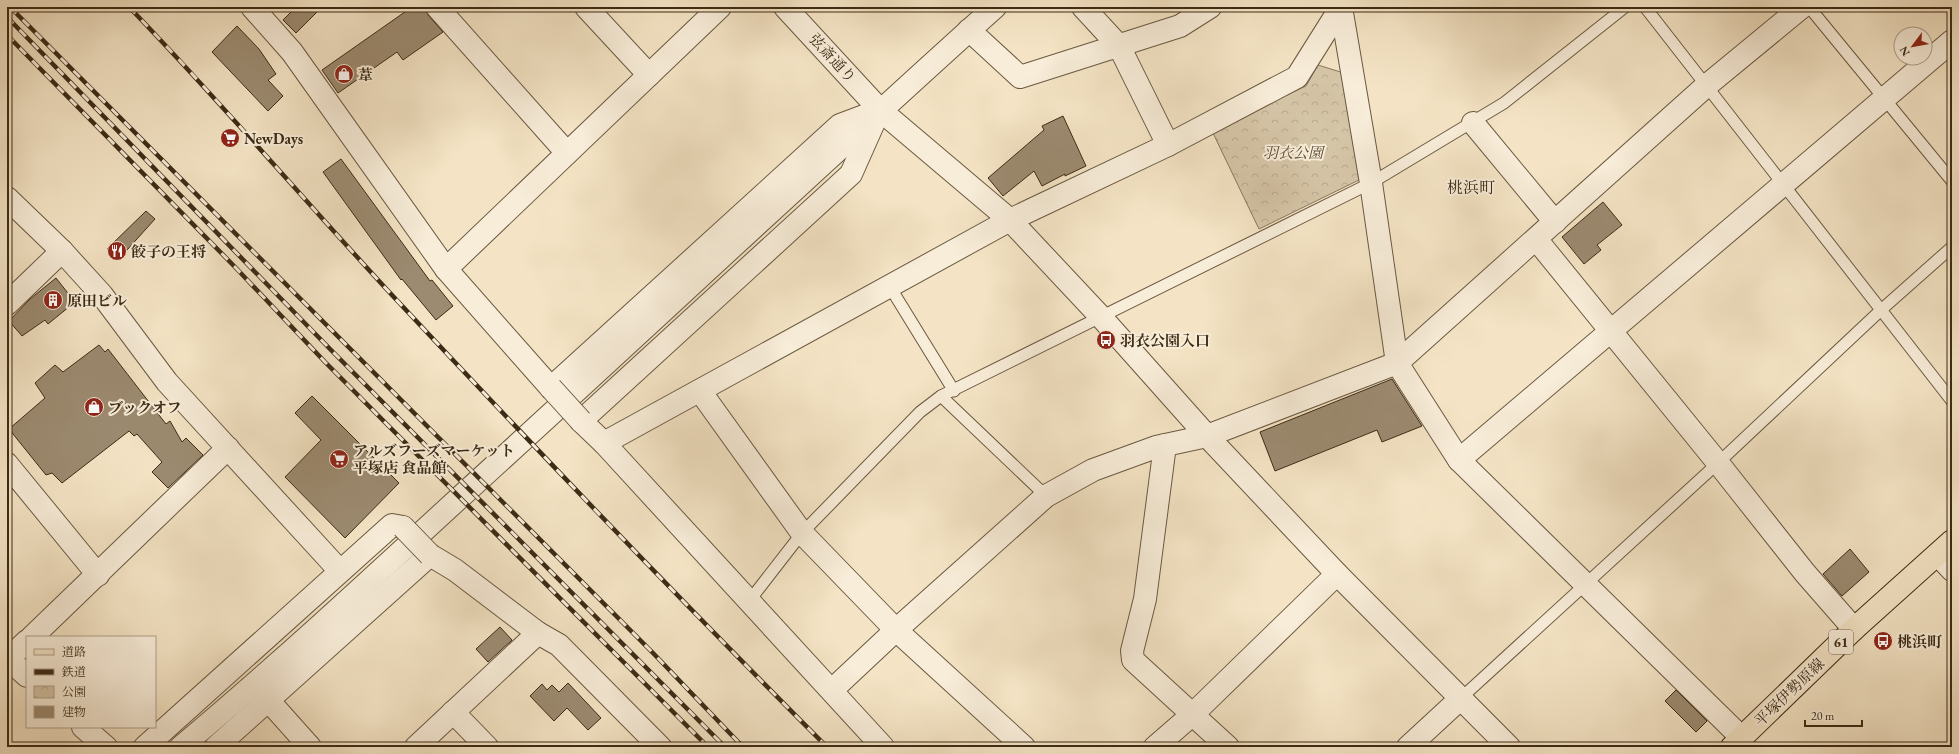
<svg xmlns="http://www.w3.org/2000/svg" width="1959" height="754" viewBox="0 0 1959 754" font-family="'EB Garamond','Noto Serif JP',serif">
<defs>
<pattern id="park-crowns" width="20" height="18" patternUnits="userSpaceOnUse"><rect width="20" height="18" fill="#d5c5a7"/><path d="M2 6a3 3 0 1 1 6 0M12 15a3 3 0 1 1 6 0" fill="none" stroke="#b8a98f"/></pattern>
</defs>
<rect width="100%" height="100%" fill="#f4e4c5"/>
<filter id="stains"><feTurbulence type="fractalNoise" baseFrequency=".005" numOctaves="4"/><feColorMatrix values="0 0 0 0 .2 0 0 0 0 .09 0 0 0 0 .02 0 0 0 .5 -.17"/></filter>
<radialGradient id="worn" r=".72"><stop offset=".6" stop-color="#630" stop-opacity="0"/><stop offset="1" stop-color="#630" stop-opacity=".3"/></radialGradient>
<polygon fill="url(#park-crowns)" stroke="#88785e" points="1318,65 1347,74 1363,178 1259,229 1212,131 1306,86"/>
<g fill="#9c8b71" stroke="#3c2b15">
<polygon points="296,7 322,7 296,33 283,20"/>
<polygon points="412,7 425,7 428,15 443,32 403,60 397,52 338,93 322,70"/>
<polygon points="237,26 259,49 276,74 268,80 283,96 268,111 212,52"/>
<polygon points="1063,116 1086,166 1065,176 1065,174 1042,186 1034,171 1003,196 988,178 1044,130 1042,126"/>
<polygon points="341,159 430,281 432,280 453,306 436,320 402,279 401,280 323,172"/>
<polygon points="1603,202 1622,225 1597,245 1601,250 1584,264 1562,237"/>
<polygon points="146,211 155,219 118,260 107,249"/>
<polygon points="56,278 75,302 48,324 45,320 22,336 9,321 30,299"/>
<polygon points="99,345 105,352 108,349 166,424 170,421 182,442 186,438 203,455 168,488 152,472 162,462 137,434 134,436 129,431 62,483 52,473 46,475 9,429 45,398 35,383 55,365 63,372"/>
<polygon points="1392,379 1422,426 1382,442 1377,430 1275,471 1260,432"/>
<polygon points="312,396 399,483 345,538 285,477 321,440 295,413"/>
<polygon points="1850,549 1869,572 1842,596 1823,574"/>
<polygon points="500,627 512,640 488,662 476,649"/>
<polygon points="568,683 601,718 588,730 567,708 554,721 530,696 542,684 547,690 552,685 559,692"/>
<polygon points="1676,690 1707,721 1696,732 1665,701"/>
</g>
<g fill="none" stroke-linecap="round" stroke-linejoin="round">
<defs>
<g id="service">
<polyline points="1645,7 1952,401"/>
<polyline points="1809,7 1952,181"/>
<polyline points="890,287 954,391"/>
<polyline points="941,396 1046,496"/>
<polyline points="750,600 802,533 920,412 941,396 1371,183 1504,103 1625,7"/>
<polyline points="1460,699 1718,463 1881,310 1952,247"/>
</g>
<g id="minor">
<polyline points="437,7 567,153"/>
<polyline points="586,7 649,75"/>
<polyline points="1083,7 1119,46 1168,145"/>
<polyline points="1341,7 1371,183 1397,363 1459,460 1742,738"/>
<polyline points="969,30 1020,77 1180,26 1210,7"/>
<polyline points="1473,123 1555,222"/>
<polyline points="7,198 62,251 102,295 167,382 340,571"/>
<polyline points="1536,239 1718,463 1805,573 1854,629"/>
<polyline points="446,269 720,7"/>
<polyline points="7,304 62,251"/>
<polyline points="551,388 840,125 880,110"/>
<polyline points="700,391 802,533 896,630 1024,747"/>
<polyline points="581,421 851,174 879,111"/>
<polyline points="604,443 883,747"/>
<polyline points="1165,445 1145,599 1132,651 1133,660 1228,747"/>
<polyline points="1459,460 1952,41"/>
<polyline points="7,464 98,575"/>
<polyline points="32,637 228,448"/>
<polyline points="7,658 27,676"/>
<polyline points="7,660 27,641"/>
<polyline points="832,690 896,630 1046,496 1093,470 1156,447 1207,436 1397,363 1706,86 1802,7"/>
<polyline points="268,700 310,747"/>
<polyline points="453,712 487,747"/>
<polyline points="83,727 106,747"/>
<polyline points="145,747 392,525 403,527"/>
<polyline points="216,747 430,555 455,570 538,633 559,645 660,747"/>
<polyline points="416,747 538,633"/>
<polyline points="1155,747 1193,714 1337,574"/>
<polyline points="1408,747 1460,699"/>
</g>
<g id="tertiary">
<polyline points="252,7 292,52 446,269 551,388"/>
<polyline points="785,7 880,110 1010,220 1101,317 1207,436 1337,574 1509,747"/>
<polyline points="581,421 604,443 1010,220 1168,145 1297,77 1341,7"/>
<polyline points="1938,555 1952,570"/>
<path d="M181,747c94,-79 185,-163 276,-247 180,-164 357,-330 538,-493"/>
</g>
<polyline id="primary" points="1732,747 1854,629 1952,541"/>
</defs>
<use href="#service" stroke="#6a5941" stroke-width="13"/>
<use href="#minor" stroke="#6a5941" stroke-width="24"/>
<use href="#tertiary" stroke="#6a5941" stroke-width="24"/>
<use href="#primary" stroke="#3c2b15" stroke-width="24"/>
<use href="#service" stroke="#f8edd9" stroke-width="11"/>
<use href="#minor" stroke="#f8edd9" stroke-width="22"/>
<use href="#tertiary" stroke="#f8edd9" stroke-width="22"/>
<use href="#primary" stroke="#f4e4c5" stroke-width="22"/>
<defs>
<g id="rail">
<polyline points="10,7 653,653 743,747"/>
<path d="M129,7c90,93 174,192 262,287 143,153 288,305 436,453"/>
<polyline points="7,17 330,349 725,747"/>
<polyline points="7,35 235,267 325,362 708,747"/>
</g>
</defs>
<use href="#rail" stroke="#3c2b15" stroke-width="4.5"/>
<use href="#rail" stroke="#f8edd9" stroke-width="3" stroke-dasharray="9" stroke-linecap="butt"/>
<defs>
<polyline id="minor-bridge" points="403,527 430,555"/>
<polyline id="tertiary-bridge" points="551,388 581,421"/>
</defs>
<use href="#minor-bridge" stroke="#6a5941" stroke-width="24" stroke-linecap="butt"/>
<use href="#tertiary-bridge" stroke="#6a5941" stroke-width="24" stroke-linecap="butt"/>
<use href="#minor-bridge" stroke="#f8edd9" stroke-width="22"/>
<use href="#tertiary-bridge" stroke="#f8edd9" stroke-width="22"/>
</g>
<defs>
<symbol id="shop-disc" viewBox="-11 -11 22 22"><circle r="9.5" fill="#8f2418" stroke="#f8edd9"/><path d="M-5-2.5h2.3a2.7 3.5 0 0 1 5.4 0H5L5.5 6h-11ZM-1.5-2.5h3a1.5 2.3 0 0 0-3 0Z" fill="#fff"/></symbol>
<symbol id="supermarket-disc" viewBox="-11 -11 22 22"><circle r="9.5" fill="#8f2418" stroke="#f8edd9"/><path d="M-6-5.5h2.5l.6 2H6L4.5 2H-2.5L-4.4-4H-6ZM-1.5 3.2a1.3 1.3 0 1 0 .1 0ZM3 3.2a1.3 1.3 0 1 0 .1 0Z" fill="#fff"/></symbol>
<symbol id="restaurant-disc" viewBox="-11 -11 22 22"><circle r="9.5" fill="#8f2418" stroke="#f8edd9"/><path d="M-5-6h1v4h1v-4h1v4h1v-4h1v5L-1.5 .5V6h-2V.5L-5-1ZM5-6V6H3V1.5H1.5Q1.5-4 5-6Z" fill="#fff"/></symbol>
<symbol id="building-disc" viewBox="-11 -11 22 22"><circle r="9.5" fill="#8f2418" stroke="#f8edd9"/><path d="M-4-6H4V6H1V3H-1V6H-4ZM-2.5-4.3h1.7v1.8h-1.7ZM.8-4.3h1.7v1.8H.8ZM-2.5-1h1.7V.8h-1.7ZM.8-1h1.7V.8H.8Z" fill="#fff"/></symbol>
<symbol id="bus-disc" viewBox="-11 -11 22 22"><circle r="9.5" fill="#8f2418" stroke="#f8edd9"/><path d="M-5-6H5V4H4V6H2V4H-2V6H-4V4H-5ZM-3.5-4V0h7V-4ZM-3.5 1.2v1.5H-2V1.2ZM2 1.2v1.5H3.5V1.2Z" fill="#fff"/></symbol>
</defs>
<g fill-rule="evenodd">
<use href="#shop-disc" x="333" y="63" width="22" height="22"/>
<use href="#supermarket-disc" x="219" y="127" width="22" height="22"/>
<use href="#restaurant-disc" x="106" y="240" width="22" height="22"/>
<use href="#building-disc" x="42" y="289" width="22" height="22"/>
<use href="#bus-disc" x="1095" y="329" width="22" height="22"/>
<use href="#shop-disc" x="83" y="396" width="22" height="22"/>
<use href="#supermarket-disc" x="328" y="448" width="22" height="22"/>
<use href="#bus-disc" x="1872" y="630" width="22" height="22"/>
</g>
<g text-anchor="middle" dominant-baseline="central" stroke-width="4" stroke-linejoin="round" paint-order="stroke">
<rect fill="#f8edd9" stroke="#746550" stroke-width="1" x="1829" y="630" width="24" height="24" rx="3"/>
<g font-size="14" font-weight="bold" fill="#3c2b15">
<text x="1841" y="642">61</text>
</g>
<g font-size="15" fill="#3c2b15" stroke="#f8edd9">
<text transform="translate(833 58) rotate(47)">弦斎通り</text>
<text transform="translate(1789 692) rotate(-44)">平塚伊勢原線</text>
</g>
<g font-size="15" font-weight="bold" fill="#3c2b15" stroke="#f8edd9" text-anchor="start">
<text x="358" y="74">葦</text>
<text x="244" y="138">NewDays</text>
<text x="131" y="251">餃子の王将</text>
<text x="67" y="300">原田ビル</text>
<text x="1120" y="340">羽衣公園入口</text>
<text x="108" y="407">ブックオフ</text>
<text x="353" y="450">アルズフーズマーケット<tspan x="353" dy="17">平塚店 食品館</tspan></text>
<text x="1897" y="641">桃浜町</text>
</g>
<g font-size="15" font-style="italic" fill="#5b4a32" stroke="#f8edd9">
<text x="1293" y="152">羽衣公園</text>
</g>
<g font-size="16" fill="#3c2b15" stroke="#f8edd9">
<text x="1471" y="187">桃浜町</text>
</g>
</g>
<rect width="1959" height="754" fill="none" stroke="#f4e4c5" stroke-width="24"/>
<rect x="8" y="8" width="1943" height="738" fill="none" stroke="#3c2b15" stroke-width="2"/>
<rect x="12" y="12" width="1935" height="730" fill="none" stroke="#3c2b15"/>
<rect x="26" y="636" width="130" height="92" fill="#f8edd9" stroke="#ad9f8b"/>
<rect x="34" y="649" width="20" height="6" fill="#f4e4c5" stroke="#ad9f8b"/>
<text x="62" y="656" font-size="12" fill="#3c2b15">道路</text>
<rect x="34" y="669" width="20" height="6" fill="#3c2b15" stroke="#ad9f8b"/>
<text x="62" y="676" font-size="12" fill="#3c2b15">鉄道</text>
<rect x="34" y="686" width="20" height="12" fill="url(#park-crowns)" stroke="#ad9f8b"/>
<text x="62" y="696" font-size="12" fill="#3c2b15">公園</text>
<rect x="34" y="706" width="20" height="12" fill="#9c8b71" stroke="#ad9f8b"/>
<text x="62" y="716" font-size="12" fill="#3c2b15">建物</text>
<g transform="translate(1913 46) rotate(238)"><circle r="19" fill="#f8edd9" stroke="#ad9f8b"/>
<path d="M0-3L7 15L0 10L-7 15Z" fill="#8f2418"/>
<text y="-6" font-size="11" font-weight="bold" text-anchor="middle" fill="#3c2b15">N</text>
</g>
<path d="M1805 720v6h57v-6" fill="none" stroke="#3c2b15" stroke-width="2"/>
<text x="1811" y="720" font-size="12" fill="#3c2b15" stroke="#f8edd9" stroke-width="3" paint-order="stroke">20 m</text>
<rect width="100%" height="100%" filter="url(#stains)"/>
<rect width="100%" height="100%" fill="url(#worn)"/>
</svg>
